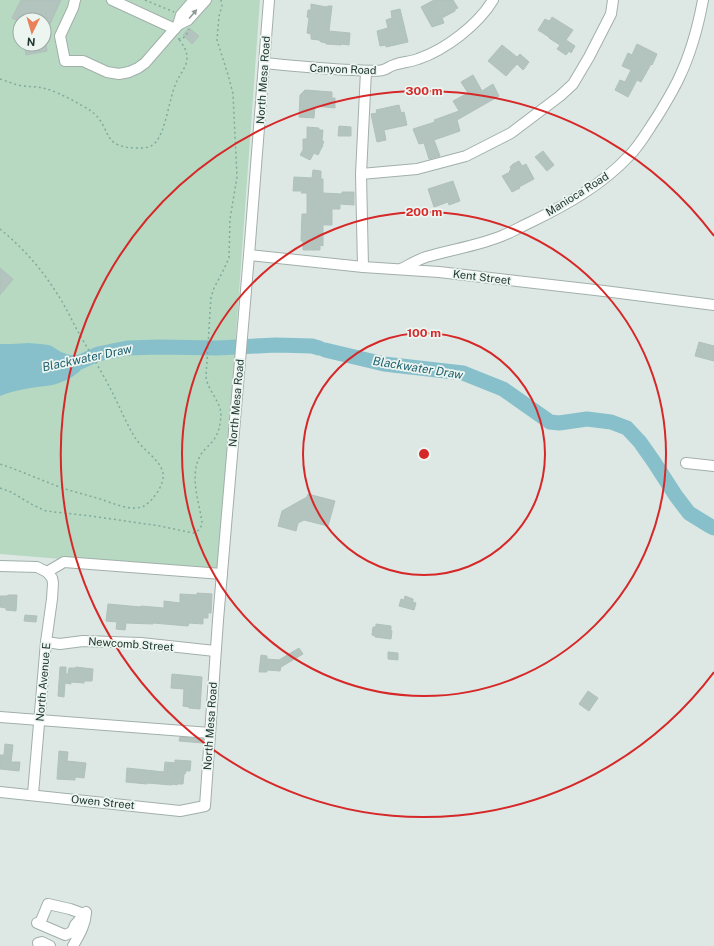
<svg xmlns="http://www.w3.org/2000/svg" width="714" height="946" viewBox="0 0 714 946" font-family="'Public Sans',sans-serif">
<rect width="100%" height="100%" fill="#dde8e4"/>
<path fill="#b7d9c1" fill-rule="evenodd" d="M0,0h260l-41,572 -219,-18zM20,20h24v24h-24z"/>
<path fill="#87c0cb" d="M28,343c4,0 8,1 13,1 4,1 8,0 12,3 4,2 7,5 11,6 7,3 13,2 16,9 1,4 2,5 0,9 -5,4 -10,8 -16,10 -8,4 -18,5 -27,6 -13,2 -25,4 -37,9v-52h12z"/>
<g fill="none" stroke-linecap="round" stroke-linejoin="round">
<g stroke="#87c0cb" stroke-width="15">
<polyline points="325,350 384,364 463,373 503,389 550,422 559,423 587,419 611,422 627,428 640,442 654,462 676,496 689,513 710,526 714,528"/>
<polyline points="60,365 80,362 98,354 127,348 160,347 217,348 276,345 312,346 319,348"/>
</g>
</g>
<g fill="#b3c3bd" stroke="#b0c1bb">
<polygon points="21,0 61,0 44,37 44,20 20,20 20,22 12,18"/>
<polygon points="434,0 453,0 458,8 455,9 455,11 442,18 444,23 432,27 421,7"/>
<polygon points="311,4 326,7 328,6 332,6 329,31 350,33 349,45 341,44 341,45 326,44 326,43 321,42 319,40 311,39 311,34 307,33 309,18 307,17 308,10 311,10"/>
<polygon points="400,9 408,42 386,47 386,45 380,46 377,31 388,28 386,20 392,18 391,11"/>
<polygon points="552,17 573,30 566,40 575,46 571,53 569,51 566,55 557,49 560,45 549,38 549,37 538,30 545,19 549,21 549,20 550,21"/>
<polygon points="189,28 199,36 192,44 183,35"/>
<polygon points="24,44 46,44 47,51 26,55"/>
<polygon points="637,44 657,54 652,65 651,64 641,82 637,80 628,97 615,90 620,80 625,82 631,70 622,66 628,53 632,55"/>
<polygon points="502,45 517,57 520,54 529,62 523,70 517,64 506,76 488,61"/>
<polygon points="473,75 482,91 493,84 499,96 457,120 460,131 434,140 440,156 429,159 424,143 419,144 413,129 435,122 434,120 459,111 453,101 468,93 461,82"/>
<polygon points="305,90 332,92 332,98 335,98 335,108 315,106 314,118 299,117 300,95"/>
<polygon points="399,105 401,113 404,112 407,125 384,130 386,140 377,142 371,114 377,113 376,110"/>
<polygon points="339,126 351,127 351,136 338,136"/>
<polygon points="307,127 319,128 319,130 323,130 322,140 324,142 322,145 323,145 318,155 314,153 310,160 300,155 303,150 303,139 307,139"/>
<polygon points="543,151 554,165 547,171 535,157"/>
<polygon points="519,161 522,166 526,164 534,179 519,187 520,188 512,192 502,176 510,172 509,171 511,170 510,167 513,164"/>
<polygon points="313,170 321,171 321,179 323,179 323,193 342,194 342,192 354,192 354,205 340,204 340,209 332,209 332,225 323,225 323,246 320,245 320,250 303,250 303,241 301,241 302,214 307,214 307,193 301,193 302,191 293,191 294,177 312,178"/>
<polygon points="453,181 460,201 449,205 448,202 434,207 428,189"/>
<polygon points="0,268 13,279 0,295"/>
<polygon points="699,342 714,346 714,361 695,356"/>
<polygon points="308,494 335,501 328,526 304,520 298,523 296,531 278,526 282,511 307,497"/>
<polygon points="197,593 212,594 211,613 208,613 208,618 203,618 203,624 189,623 188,626 153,623 153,624 126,623 125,630 116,629 117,622 106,621 108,604 141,607 141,606 164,608 164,601 180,603 180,594 197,595"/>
<polygon points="8,595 17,595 16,611 6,610 6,608 0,607 0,596 7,596"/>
<polygon points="405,596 413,599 413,602 416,603 414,610 399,606 401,599 404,600"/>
<polygon points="25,615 37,616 36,622 24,621"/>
<polygon points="376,624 391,626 391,631 392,631 391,639 375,637 375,636 372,635 373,627 376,627"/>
<polygon points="299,648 303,654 281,667 280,671 267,670 267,672 259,672 261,655 267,656 267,659 279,660"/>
<polygon points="388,652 398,653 398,660 388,659"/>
<polygon points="60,667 66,667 66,674 68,674 69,668 76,668 76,667 93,669 92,681 84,681 84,683 71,682 71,684 65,683 64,697 58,696"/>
<polygon points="172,674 202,677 200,709 189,708 189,707 183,706 184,689 171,688"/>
<polygon points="588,691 598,698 589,711 579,704"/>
<polygon points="180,737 203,739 203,743 179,741"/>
<polygon points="5,744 13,745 11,762 20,762 19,771 0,769 0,755 4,755"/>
<polygon points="59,751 68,752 67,761 86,763 84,778 75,777 75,780 57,779"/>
<polygon points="175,760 191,761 190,771 186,771 185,774 184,774 183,784 177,784 177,785 172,784 172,785 147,783 147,784 126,782 127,768 164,772 165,762 175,763"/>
</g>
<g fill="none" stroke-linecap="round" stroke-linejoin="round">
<defs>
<g id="minor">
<polyline points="75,0 73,8 60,36 65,61 83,61 107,72 119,74 129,72 138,68 145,63 178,25 188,20 206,0"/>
<polyline points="112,0 175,29"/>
<polyline points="178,25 181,15 194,0"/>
<path d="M265,63c29,3 58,6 88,7 8,0 23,2 30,0 4,-1 7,-4 11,-5 8,-3 16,-3 24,-6 27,-9 60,-34 75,-59"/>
<polyline points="361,174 417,169 466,156 511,133 560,96 573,84 589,57 611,14 613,0"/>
<polyline points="249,255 363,267 439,272 604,291 714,305"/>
<polyline points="363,267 361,174 366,71"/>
<path d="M401,269c8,-4 16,-9 25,-12 26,-8 53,-11 78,-22 10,-4 18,-9 27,-13 35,-17 71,-37 98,-66 11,-11 19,-26 28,-39 8,-13 16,-26 22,-39 12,-25 19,-51 24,-78"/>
<polyline points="686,463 714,466"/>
<polyline points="0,566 37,567 47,572 52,578 53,583 52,599 46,642 33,794"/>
<polyline points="47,572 64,562 222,574"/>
<polyline points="46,642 60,644 83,641 141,643 215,651"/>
<polyline points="0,717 210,733"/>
<polyline points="0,792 180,811 205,806 218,620 249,255 269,0"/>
<polyline points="37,923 65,935 70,933 73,930 75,925 86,912"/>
<polyline points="40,923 48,904 70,909 81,913"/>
<polyline points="38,943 42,942 50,946"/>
<path d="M73,946c6,-11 12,-20 13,-33"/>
</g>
</defs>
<use href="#minor" stroke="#a1afab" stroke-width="12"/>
<g stroke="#7faa9e" stroke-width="1.5" stroke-dasharray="2 3" stroke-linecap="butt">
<polyline points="145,0 174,12"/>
<path d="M178,39c7,0 9,-5 11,-10"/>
<path d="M0,79c6,2 12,4 17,6 10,2 20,1 30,4 13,4 33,15 44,22 22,16 8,37 47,37 6,0 12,0 17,-5 11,-12 14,-44 21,-60 3,-8 11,-16 11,-25 0,-8 -4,-13 -8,-19"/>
<path d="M0,229c22,18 41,39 56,63 11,16 18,34 28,50 9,16 19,32 27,48 8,15 14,31 23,46 8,14 26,23 29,37 2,11 -10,28 -19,33 -13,6 -31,-3 -44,-7 -13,-4 -25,-7 -38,-11 -21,-8 -41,-17 -62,-24"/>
<path d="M0,488l11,4 22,13 13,6 45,5 69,10 28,6 5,1 6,-3 3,-5v-3c-3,-20 -12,-44 -3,-64 3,-7 9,-11 13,-16 7,-8 8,-17 9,-26 0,-16 -14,-25 -15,-40l5,-79 3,-9 8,-15 7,-15 1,-39 7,-42 -4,-83 -4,-16 -12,-38 2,-24 3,-10 -1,-6"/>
</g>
<use href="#minor" stroke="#fff" stroke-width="10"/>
</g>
<defs><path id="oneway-solid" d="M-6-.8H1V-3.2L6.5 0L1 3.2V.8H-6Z"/></defs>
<use fill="#909b98" href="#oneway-solid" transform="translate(193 14) rotate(-49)"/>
<g fill="none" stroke="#d62828" stroke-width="2">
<circle cx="424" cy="454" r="121"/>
<circle cx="424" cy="454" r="242"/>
<path d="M714 672A363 363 0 1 1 714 236"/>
</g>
<g text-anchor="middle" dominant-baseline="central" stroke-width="3.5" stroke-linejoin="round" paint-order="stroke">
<g font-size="11" fill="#203731" stroke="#edf5f1">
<text transform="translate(343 69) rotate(2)">Canyon Road</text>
<text transform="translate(263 80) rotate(-86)">North Mesa Road</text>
<text transform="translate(577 194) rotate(-32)">Manioca Road</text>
<text transform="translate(482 277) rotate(7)">Kent Street</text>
<text transform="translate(236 403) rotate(-85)">North Mesa Road</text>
<text transform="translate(131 644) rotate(4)">Newcomb Street</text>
<text transform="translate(43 682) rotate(-85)">North Avenue E</text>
<text transform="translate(210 726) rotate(-86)">North Mesa Road</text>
<text transform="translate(103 802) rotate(6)">Owen Street</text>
</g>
<g font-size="12" font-style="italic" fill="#1e606e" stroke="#edf5f1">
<text transform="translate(87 358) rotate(-12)">Blackwater Draw</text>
<text transform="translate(418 368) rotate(9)">Blackwater Draw</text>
</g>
</g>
<circle cx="424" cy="454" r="6" fill="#d62828" stroke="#edf5f1" stroke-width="2"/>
<g font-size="12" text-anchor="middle" font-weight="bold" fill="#d62828" stroke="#edf5f1" stroke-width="3.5" stroke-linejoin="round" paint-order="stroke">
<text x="424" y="95">300 m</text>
<text x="424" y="216">200 m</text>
<text x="424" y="337">100 m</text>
</g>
<g transform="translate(32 32) rotate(185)"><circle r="19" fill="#edf5f1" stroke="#9ba9a4"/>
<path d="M0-3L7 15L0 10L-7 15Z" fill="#ea805a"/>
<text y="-6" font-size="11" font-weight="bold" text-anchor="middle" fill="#203731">N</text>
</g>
</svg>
